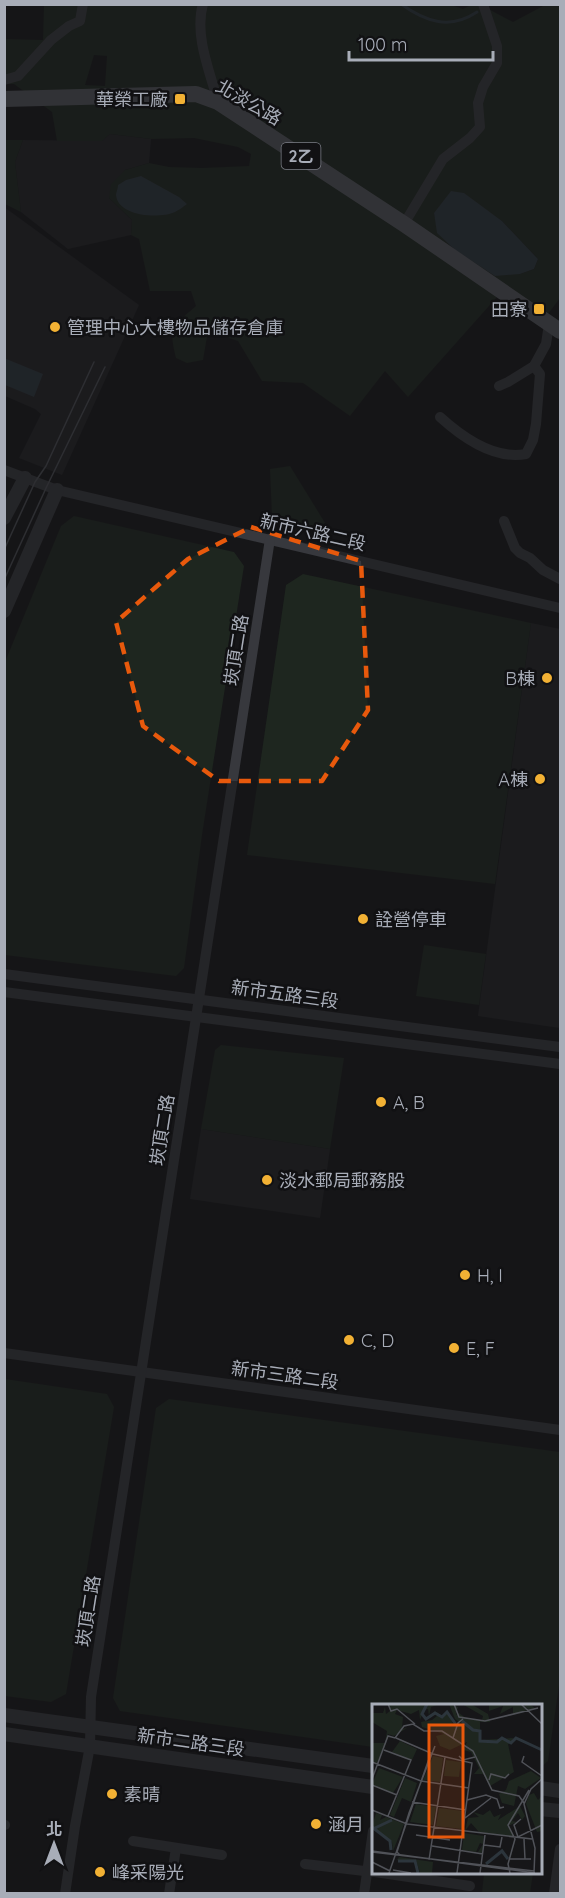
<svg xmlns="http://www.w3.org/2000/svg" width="565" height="1898" viewBox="0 0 565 1898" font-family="Quicksand,'Noto Sans TC',sans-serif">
<rect width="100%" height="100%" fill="#161618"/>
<g fill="#222225">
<polygon points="110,134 151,139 149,163 125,170 109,198 132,220 131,235 68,249 21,212 15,162 23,140 101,141"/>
<polygon points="4,207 139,305 62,475 19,458 41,414 35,409 5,396"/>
<polygon points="531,623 560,629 560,1028 478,1016"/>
<polygon points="201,1129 330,1149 320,1218 190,1199"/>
</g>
<g fill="#1e261f" fill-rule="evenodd">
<path d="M448,4l15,5 8,-4 8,-1 34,18 32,-17h15v293l-21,28 -42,-29 -89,100 -23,-26 -35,45 -47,-33 -41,-2 -24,-40 -30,-10 -5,29 -16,3 -11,-5c-8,-32 -3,-32 20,-52l-5,-15h-41l-11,-52 -8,-4 1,-15 -23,-22 2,-14 14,-14 24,-7 20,4 33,1 47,-2 2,-12 -13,-7 -44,-9 -43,1 -41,-5 -8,7h-45l-5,-29 -38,-28h-9v-45l38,1 1,-35zM94,55l13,1 -2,30 -20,-1zM486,210l16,11 36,38 -4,10 -14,5 -65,-24 -17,-17 -4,-20z"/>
<polygon points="5,140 23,140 15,162 21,212 5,204"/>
<polygon points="290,466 330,531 272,517 270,469"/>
<polygon points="74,516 234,552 244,566 202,835 184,968 176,976 5,955 5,662 61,526"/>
<polygon points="303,574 531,623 495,884 247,855 286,585"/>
<polygon points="424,945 486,954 479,1005 416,996"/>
<polygon points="221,1045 344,1058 330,1149 201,1129 215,1050"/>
<polygon points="5,1379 107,1394 114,1407 66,1694 51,1702 5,1696"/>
<polygon points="169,1399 560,1452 560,1679 548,1761 540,1768 540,1706 373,1706 373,1747 120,1711 113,1698 156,1408"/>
<polygon points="470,1873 533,1873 530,1893 482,1893 484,1874"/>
</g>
<g fill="#2c353c">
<path d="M141,176l38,21 8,7c-4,3 -8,6 -12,8 -15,7 -57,5 -59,-17 0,-3 2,-6 2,-10l8,-5z"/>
<polygon points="451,191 464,193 502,221 538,259 534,269 520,274 495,276 455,250 437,233 434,213"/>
<polygon points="4,358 43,374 34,397 5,385"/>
</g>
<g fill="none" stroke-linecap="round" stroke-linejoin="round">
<path stroke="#2c353c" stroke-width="3" d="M401,4c25,18 49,26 76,8"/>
<g stroke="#37383d" stroke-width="10">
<path d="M203,4c-9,31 7,68 15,98"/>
<polyline points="4,80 18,76 51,40 69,26 80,21 83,4"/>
<polyline points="404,224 443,159 470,138 480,127 478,103 483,87 497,63 497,46 483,4"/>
<polyline points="499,386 508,382 534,366"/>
<path d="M440,417c22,20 54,43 86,37l7,-14 3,-16 4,-50 -6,-8 12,-22 3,-20"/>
<polyline points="4,470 57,490 560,608"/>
<polyline points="504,521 515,548 520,553 530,558 543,570 560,579"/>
<polyline points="4,974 560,1047"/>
<polyline points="4,992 560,1064"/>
<polyline points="4,1353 560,1430"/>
<polyline points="4,1825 5,1825"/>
<polyline points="133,1841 222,1855"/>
<polyline points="305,1864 373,1872"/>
<polyline points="375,1872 470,1886"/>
<polyline points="65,1894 75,1826 90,1746 91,1697 270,539"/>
<polyline points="169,1894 176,1848"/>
<polyline points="364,1894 373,1831"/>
<polyline points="554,1894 560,1849"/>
</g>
<g stroke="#37383d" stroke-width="14">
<polyline points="4,518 25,478"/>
<polyline points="4,611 57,490"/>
<polyline points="4,1715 373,1766"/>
<polyline points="4,1734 373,1787"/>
<polyline points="540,1788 560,1791"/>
<polyline points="540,1809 560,1811"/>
</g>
<polyline stroke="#53555c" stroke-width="16" points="4,99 196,94 218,102 404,224 560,331"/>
<g stroke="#4a4c52" stroke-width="1.5">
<polyline points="4,550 35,482 46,466 94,362"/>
<polyline points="4,580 47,486 105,367"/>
</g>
</g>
<path d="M0 0H565V1898H0ZM251,527l110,34 7,149 -46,71h-103l-76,-55 -27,-104 72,-63z" fill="#161618" fill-opacity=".55" fill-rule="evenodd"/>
<path fill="none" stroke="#e8590c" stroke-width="4.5" stroke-dasharray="12 8" stroke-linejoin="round" d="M251,527l110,34 7,149 -46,71h-103l-76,-55 -27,-104 72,-63z"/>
<g fill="#f2b134" stroke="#111113" stroke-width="2">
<rect x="174" y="93" width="12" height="12" rx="3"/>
<rect x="533" y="303" width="12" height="12" rx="3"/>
<circle cx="55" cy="327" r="6"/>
<circle cx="547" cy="678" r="6"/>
<circle cx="540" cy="779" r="6"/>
<circle cx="363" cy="919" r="6"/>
<circle cx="381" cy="1102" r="6"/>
<circle cx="267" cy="1180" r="6"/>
<circle cx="465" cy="1275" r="6"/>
<circle cx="349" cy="1340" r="6"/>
<circle cx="454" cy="1348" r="6"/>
<circle cx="112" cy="1794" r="6"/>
<circle cx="316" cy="1824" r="6"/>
<circle cx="100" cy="1872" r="6"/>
</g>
<g text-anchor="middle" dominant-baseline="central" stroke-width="5" stroke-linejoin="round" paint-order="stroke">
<rect fill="#111113" stroke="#7b7e86" stroke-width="1.5" x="281.5" y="143" width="39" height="26" rx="4.5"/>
<g font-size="16" font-weight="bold" fill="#a8adb8">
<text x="301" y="156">2乙</text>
</g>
<g font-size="18" fill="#a8adb8" stroke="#111113" text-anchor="start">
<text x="168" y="99" text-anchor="end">華榮工廠</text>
<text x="527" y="309" text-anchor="end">田寮</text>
<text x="67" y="327">管理中心大樓物品儲存倉庫</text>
<text x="535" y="678" text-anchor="end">B棟</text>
<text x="528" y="779" text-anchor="end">A棟</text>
<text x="375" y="919">詮營停車</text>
<text x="393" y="1102">A, B</text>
<text x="279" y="1180">淡水郵局郵務股</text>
<text x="477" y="1275">H, I</text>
<text x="361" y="1340">C, D</text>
<text x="466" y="1348">E, F</text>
<text x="124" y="1794">素晴</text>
<text x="328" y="1824">涵月</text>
<text x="112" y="1872">峰采陽光</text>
</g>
<g font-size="18" fill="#a8adb8" stroke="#111113">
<text transform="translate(249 102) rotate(30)">北淡公路</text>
<text transform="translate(313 532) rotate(13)">新市六路二段</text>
<text transform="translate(236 650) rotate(-81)">崁頂二路</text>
<text transform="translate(285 994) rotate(8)">新市五路三段</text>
<text transform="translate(162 1130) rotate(-81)">崁頂二路</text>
<text transform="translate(285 1375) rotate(8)">新市三路二段</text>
<text transform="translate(88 1611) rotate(-81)">崁頂二路</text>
<text transform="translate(191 1742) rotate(8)">新市二路三段</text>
</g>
</g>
<g transform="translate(372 1704)">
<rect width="170" height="170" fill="#161618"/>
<path d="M16,0h52l-9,3 -2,9 -1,-7 -4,1 -4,10 -1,-10 -8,4 -14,-4 -2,4 8,3 -1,12 5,-1 -13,8 -6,-2 -2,9 -9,20 -5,-2v-18h13l2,-12 -15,-9v-9h11l2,-6 1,7 4,-3zM77,0l9,3 -2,8 3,-2 8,6 15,1 1,-4 -21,-12h9l17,10 2,8h-10v18l33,-2 -1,5 -4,1 6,28 -24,14 -7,-12h-9l5,-6 -8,-16 -8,-2 4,-8 -17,8 -10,-4 -4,-10 8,-2 -22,-7 -1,-5 11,-2 5,-4 -2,-3 -5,5 5,-7 7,5 6,-5 5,13 12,2 -10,-7zM117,0l42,1 4,3 -22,6v-7l-13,7 3,-8 -14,5zM28,37l17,8 -5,11 -20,-8zM61,52l10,2 -3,24 -17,-2zM74,56l15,2 -2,15 -15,-1zM7,64l24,9 -10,16 -21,-9zM159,67l10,7 -16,11 -7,-3 -4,20 -12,-3 -3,-9 7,-4 3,-9zM33,74l12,5 -6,19 -9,-4 -8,19 -4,-2zM162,89l4,7 3,-3 1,34 -5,1 -11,-28 3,-9zM44,100l20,3 -3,18 -23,-3zM148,102l5,10 -3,4 -4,-7 -6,8 5,1 -9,4 6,11 -35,-5 -8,-9 -6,8 3,-13 11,-1 -6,-5 10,3 7,-5 4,7 7,-3 -3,6zM67,104l24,3 -1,18 -26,-3zM4,109l6,2 -2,5 6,-3 18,7 -11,27 -1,-9 -20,-16zM92,129l20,3 -2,17 -4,-1 5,-8 -3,-1 -4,9 -14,-2zM27,153l34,5 -1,11h-12l-4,-13h-19z" fill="#1e261f"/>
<path fill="none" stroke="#2c353c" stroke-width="3" d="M55,0l-5,10 4,5 9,-6 7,4 5,-5 10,14M90,17l11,9 7,1v10l17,1 5,-4 9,5 5,-5 26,12M0,123l18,14 1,9M3,124l17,-8M26,157h17l3,12M114,160l16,-13 6,8"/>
<path fill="none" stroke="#505258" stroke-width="1.5" d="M16,0l3,7 6,-2 18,15M82,0l5,13 26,4 53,-13M149,0l21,20M24,34l37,16 39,9 -15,110M81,34l5,-15 5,-4M12,46l27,10 -23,56M87,52l4,4 12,-3M152,52l-2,6 20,14M0,58l49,19 48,7M0,75l16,-43 7,2 9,-12 9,-2 11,7h18l31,20 19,39 27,6 5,7M117,76l2,-6 14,4 4,-4M0,81l25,10M95,96l19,-5 11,4 3,9 4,-1M40,98l54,8M0,106l35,14 125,15M93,114l26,-20M149,115l-7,6 4,12 24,-12M44,131l34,5M152,135l1,20M112,141l16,2 2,-10M60,142l51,8M0,147l163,22M0,148l162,19M29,152l-4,-4 12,-39 26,-67M137,155h22M57,156l16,-103M0,158l18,9M21,166l18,3M17,169l42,-120M108,169l5,-38M138,169l-2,-9 7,-25 -7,-14 21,-35M162,169l1,-25 -11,-44 7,-15 11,-10"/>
<path fill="#e8590c" fill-opacity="0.15" stroke="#e8590c" stroke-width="3" d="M57,21h34v112h-34z"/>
<rect width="170" height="170" fill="none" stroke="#a8adb8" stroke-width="3"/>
</g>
<rect width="565" height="1898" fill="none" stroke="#a8adb8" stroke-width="12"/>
<g transform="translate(54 1844)" stroke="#111113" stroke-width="4.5" paint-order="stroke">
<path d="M0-4.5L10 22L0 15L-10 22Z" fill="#a8adb8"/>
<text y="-9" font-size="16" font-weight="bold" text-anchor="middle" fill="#a8adb8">北</text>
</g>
<path d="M349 51v9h144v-9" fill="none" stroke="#a8adb8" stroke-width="3"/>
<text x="358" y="51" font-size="18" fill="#a8adb8" stroke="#111113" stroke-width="4.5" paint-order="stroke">100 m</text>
</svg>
